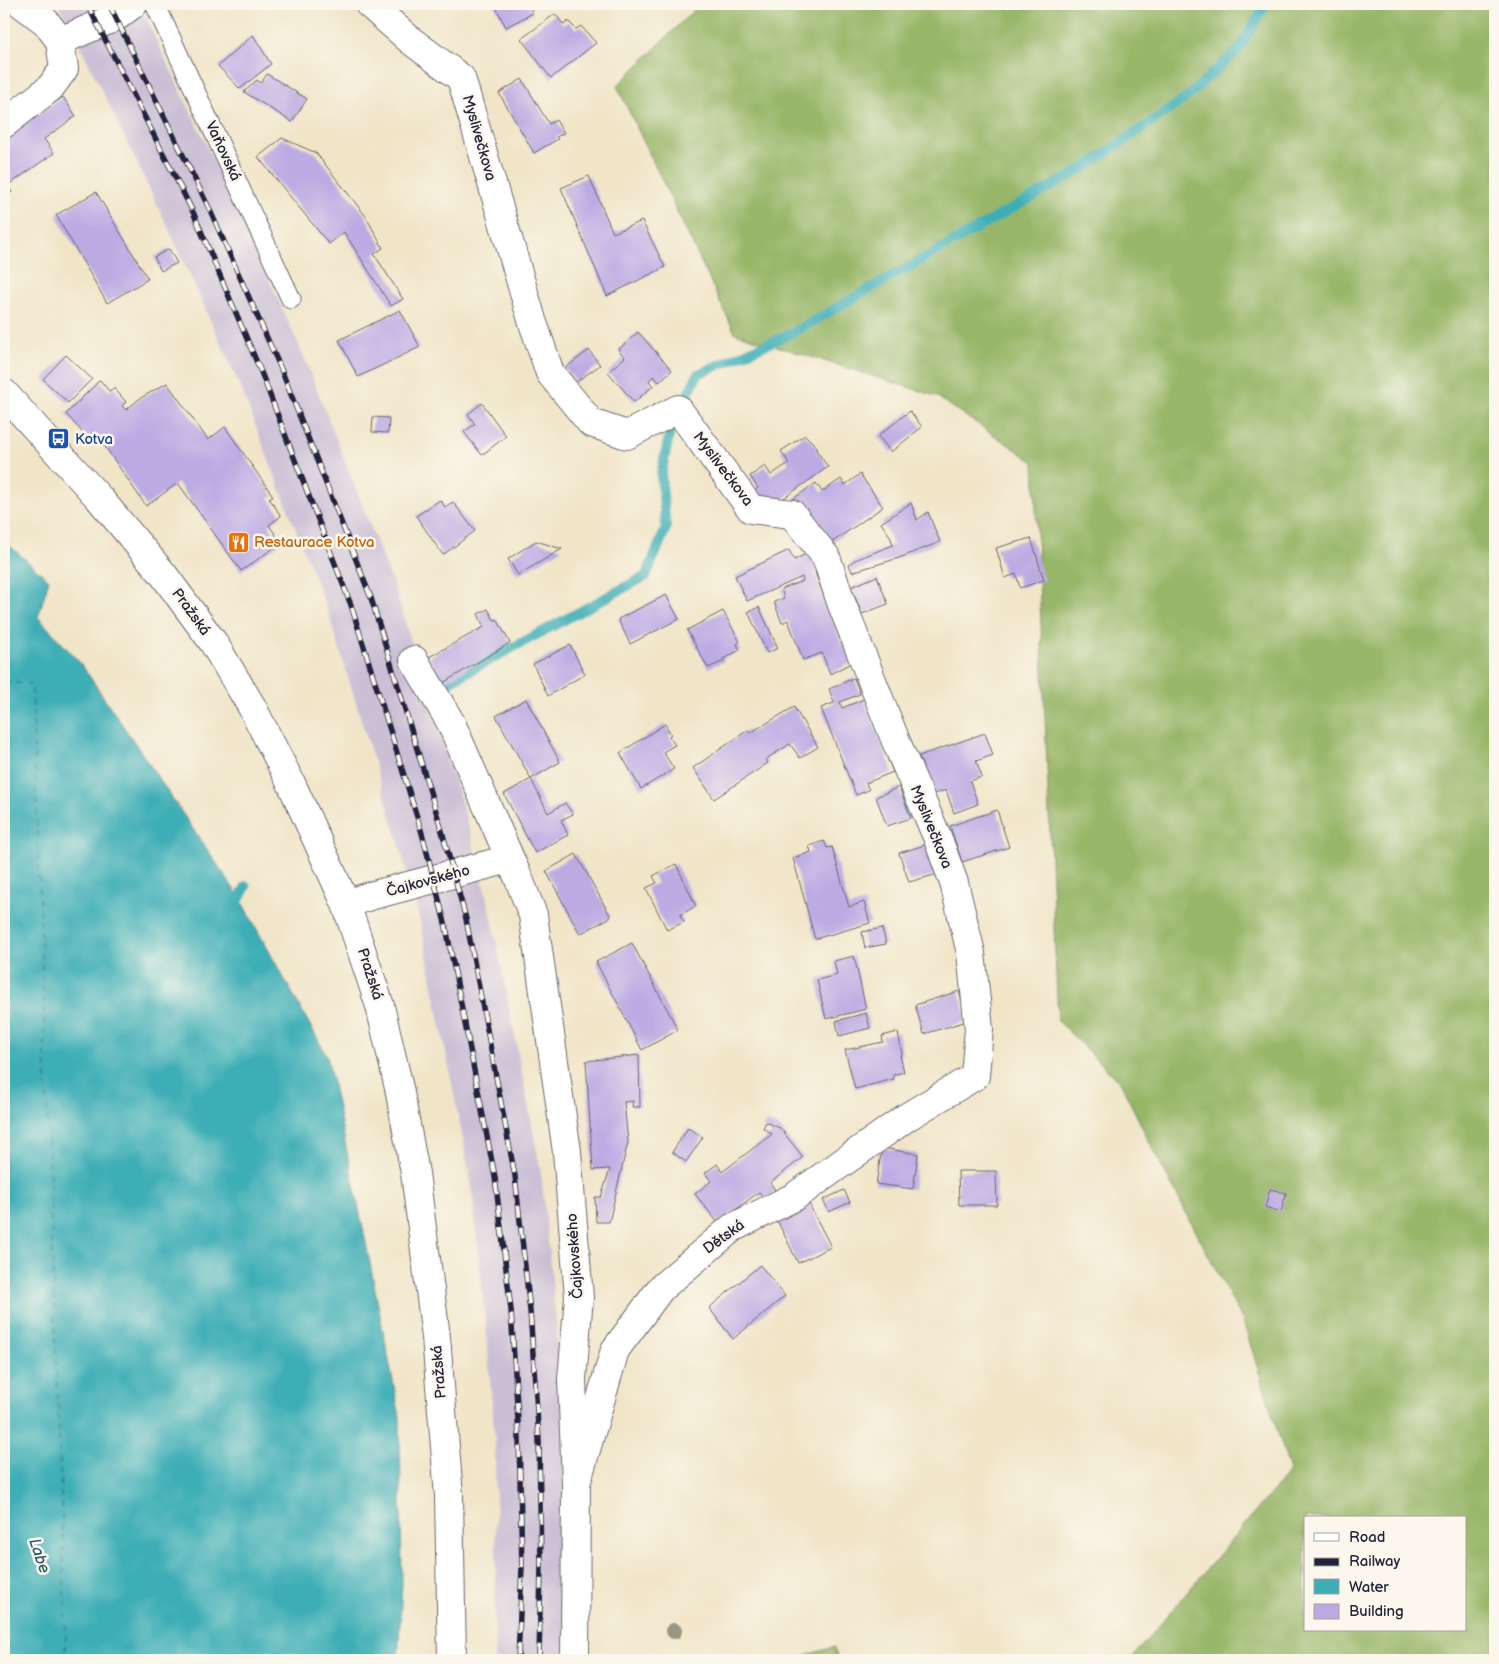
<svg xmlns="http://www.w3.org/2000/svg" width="1499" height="1664" viewBox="0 0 1499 1664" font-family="'Balsamiq Sans',sans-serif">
<rect width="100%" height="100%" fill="#fbf7ec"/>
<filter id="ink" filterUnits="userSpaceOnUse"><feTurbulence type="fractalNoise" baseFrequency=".02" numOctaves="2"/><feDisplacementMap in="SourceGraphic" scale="10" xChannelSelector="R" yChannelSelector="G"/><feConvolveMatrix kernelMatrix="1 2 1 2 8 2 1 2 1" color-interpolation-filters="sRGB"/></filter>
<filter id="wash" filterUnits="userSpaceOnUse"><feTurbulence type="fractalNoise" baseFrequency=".0096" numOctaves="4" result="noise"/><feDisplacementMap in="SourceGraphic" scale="20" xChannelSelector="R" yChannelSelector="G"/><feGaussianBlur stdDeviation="1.12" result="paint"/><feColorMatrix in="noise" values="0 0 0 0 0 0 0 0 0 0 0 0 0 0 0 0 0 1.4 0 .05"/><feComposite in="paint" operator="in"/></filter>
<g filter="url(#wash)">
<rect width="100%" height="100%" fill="#f1e5c8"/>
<polygon fill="#cbbfd5" points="58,4 139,4 232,198 305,359 395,589 468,824 491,913 541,1172 555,1309 565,1439 565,1660 494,1660 496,1566 495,1442 485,1315 471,1182 422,929 399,843 328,612 240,386 168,227 76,37"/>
<g fill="#97b668" stroke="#5c6c52" fill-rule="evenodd">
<path d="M700,4h795v1656h-365l160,-189 -47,-150 -85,-162 -37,-75 -63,-63 -24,-559 -98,-66 -201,-63 -118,-247zM1305,1518h160v112h-160z"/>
<polygon points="834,1647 838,1660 790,1660"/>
</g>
<polygon fill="#3daeb6" stroke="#306878" points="4,541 49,580 38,617 81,664 238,895 327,1056 367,1248 400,1417 402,1584 398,1660 4,1660"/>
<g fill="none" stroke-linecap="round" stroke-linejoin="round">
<g stroke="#3daeb6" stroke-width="10">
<polyline points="686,398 698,374 790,334 1084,168 1186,98 1239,49 1266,4"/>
<polyline points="445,684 646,576 666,528 661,475 670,431"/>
<polyline points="234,910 246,886"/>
</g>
<polyline stroke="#2d5a6c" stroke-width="1" stroke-dasharray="6 5" stroke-linecap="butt" points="4,682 32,684 66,1635 65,1660"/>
</g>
<g id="blocks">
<g fill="#bcabe3">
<polygon points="494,4 528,4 533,13 506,27"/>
<polygon points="555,14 564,25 568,21 576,29 581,26 596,43 551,78 521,39"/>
<polygon points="253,35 271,64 240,89 218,66"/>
<polygon points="267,74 307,99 292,122 244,92 257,80 261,83"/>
<polygon points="522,79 549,124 556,120 564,133 556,137 558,139 534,153 499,93"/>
<polygon points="63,97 76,116 44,139 54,153 7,186 12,192 4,198 4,138"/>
<polygon points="282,138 316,153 365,215 383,248 374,254 403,299 391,306 344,232 329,244 258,157"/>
<polygon points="589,176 613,233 642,221 665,267 607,296 561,188"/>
<polygon points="96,192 148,279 107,303 56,215"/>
<polygon points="169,249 177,263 161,271 154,257"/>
<polygon points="400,310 420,347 358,377 339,340"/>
<polygon points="638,332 672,370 659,382 653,376 649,381 653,386 634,402 608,372 625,357 618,350"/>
<polygon points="589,350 600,365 576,382 565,368"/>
<polygon points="66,355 92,379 68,403 43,379"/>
<polygon points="100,380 109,391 114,388 126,402 122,406 126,410 139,399 167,383 208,440 225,427 273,496 269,498 281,516 269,525 281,543 241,571 178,483 146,506 97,435 90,441 66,414"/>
<polygon points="482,403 506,436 482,455 464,432 475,424 468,414"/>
<polygon points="910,411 922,427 891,452 878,436"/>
<polygon points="373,417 389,418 388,433 372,432"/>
<polygon points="805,435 818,448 816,450 828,467 767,510 753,492 758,488 750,476 765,466 771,475 789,463 781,451"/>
<polygon points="860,474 883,507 828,545 803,514 793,499 816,483 822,492 841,479 845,485"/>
<polygon points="440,500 445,507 453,502 475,531 443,555 416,516"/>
<polygon points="911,503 917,520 928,512 940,542 899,558 852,572 849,564 855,560 893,545 890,536 881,523"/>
<polygon points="1031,538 1044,580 1020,588 1016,574 1005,578 996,548"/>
<polygon points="536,541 562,549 518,575 508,559"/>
<polygon points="789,550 794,560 810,552 820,570 815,572 842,645 849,643 855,661 830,674 822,653 803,660 788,620 782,623 774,602 784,598 781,589 803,581 802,577 747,601 735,576"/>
<polygon points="877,576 888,604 862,614 851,587"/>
<polygon points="666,595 679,619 630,644 618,619"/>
<polygon points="759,607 778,648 767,653 748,612"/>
<polygon points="488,609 494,620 497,619 510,643 443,683 429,657 484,627 478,614"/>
<polygon points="723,611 740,642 737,644 740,650 723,659 724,661 708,668 687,630"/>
<polygon points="570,645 585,674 548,696 533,664"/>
<polygon points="854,678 860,694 840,702 842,708 864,699 893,772 866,783 869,790 856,795 821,708 834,703 829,689"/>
<polygon points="526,699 560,762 531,779 496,716"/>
<polygon points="794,707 818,747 800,758 790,744 766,759 768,763 714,799 693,768 748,730 750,733"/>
<polygon points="665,724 671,734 669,736 675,745 663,752 674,769 641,789 620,753"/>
<polygon points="985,733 993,755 976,761 982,777 970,781 978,804 954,813 946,790 932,795 919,756"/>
<polygon points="531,779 548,813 565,803 573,814 561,820 568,835 535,853 504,794"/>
<polygon points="899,787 911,818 887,826 876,797"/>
<polygon points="997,810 1009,847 962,862 950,826"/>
<polygon points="824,841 827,848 832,847 849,907 864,902 870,923 815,939 793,858 811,852 809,846"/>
<polygon points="928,844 938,874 909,882 899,853"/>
<polygon points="576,854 611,917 580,934 546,871"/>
<polygon points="676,864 696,906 680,915 684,922 667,930 646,888 657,883 653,876"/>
<polygon points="882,928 886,944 865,948 862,932"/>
<polygon points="632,943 678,1030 642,1050 596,962"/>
<polygon points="854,956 866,1009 826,1019 817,980 837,975 834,961"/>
<polygon points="959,991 967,1021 924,1034 915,1005"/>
<polygon points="866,1013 870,1028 839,1036 836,1021"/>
<polygon points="898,1032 902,1054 900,1055 904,1072 893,1075 894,1079 855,1089 845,1050 883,1042 882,1036"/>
<polygon points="639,1055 640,1107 632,1107 633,1101 624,1102 628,1142 609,1222 596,1222 595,1197 601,1197 610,1169 593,1170 586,1061"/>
<polygon points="766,1122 780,1128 803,1157 770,1183 776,1191 765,1199 759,1192 718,1223 695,1194 711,1181 705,1173 717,1164 722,1172 772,1134 763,1128"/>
<polygon points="688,1128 703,1137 686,1162 672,1152"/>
<polygon points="882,1148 918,1154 913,1189 876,1184"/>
<polygon points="958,1171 996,1171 997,1205 959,1205"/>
<polygon points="1270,1189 1286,1193 1281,1212 1265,1207"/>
<polygon points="844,1190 850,1202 829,1212 823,1200"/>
<polygon points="808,1202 831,1247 798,1263 776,1218"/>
<polygon points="760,1265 785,1296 733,1339 709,1308"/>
</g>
</g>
</g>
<g filter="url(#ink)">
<use href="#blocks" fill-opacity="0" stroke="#6a666c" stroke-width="1"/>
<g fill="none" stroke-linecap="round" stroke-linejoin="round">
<defs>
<polyline id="lane" points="155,4 291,299"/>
<g id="street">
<polyline points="369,4 410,40 461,78 532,320 550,373 591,423 627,435 678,409 751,509 792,514 826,557 841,602 897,744 938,839 954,883 971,953 979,1029 975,1076 907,1117 794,1197 732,1228 661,1288 615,1350 576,1484"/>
<polyline points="60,41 116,17 133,4"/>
<polyline points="4,124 50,88 64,69 60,41 46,22 22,4"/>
<polyline points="414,660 451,723 518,877 533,915 567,1152 579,1297 572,1379 576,1484 575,1660"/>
<polyline points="346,904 370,896 509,859"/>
</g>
<polyline id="primary" points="4,393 99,498 163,574 213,642 252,707 291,783 346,904 380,1006 399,1088 415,1173 436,1337 449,1496 452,1660"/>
</defs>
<use href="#lane" stroke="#6a666c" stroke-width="21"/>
<use href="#street" stroke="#6a666c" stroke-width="30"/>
<use href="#primary" stroke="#6a666c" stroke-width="30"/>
<use href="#lane" stroke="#fff" stroke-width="19"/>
<use href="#street" stroke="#fff" stroke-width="28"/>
<use href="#primary" stroke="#fff" stroke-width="28"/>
<defs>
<g id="rail">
<polyline points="87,4 193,212 261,372 351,605 422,833 446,927 495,1177 511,1310 519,1437 522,1567 518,1660"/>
<polyline points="109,4 209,208 281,369 371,598 442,831 466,919 515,1176 530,1311 539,1440 541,1566 539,1660"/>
</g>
</defs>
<use href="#rail" stroke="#22223b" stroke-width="5.5"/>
<use href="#rail" stroke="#fbf7ec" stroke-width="4" stroke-dasharray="11" stroke-linecap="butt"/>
</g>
<circle fill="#999784" cx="674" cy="1631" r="8"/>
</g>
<defs>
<symbol id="bus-square" viewBox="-11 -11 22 22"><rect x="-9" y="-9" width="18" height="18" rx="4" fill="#1a4fb4" stroke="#fbf7ec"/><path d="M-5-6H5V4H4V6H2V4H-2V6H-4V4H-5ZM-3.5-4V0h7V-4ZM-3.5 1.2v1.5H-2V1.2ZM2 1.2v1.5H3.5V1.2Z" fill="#fff"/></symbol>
<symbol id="restaurant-square" viewBox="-11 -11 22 22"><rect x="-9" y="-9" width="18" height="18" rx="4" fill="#e8710a" stroke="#fbf7ec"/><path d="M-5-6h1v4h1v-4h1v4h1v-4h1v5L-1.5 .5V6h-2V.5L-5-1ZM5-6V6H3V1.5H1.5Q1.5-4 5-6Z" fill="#fff"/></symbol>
</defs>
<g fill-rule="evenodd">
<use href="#bus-square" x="46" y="426" width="25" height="25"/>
<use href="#restaurant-square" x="226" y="530" width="25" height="25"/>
</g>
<g text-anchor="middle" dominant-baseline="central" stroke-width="5" stroke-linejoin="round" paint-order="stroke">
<g font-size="15" fill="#22223b" stroke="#fbf7ec">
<text transform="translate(479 138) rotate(74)">Myslivečkova</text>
<text transform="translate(223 151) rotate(65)">Vaňovská</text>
<text transform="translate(723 469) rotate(53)">Myslivečkova</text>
<text transform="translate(191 612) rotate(54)">Pražská</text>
<text transform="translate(931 827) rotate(68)">Myslivečkova</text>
<text transform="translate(428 881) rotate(-15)">Čajkovského</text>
<text transform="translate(370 974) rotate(72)">Pražská</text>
<text transform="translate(724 1237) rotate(-36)">Dětská</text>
<text transform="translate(575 1256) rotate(-94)">Čajkovského</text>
<text transform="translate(439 1372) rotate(-95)">Pražská</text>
</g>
<g font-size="15" fill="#164399" stroke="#fbf7ec" text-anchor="start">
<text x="75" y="439">Kotva</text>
</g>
<g font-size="15" fill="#c56008" stroke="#fbf7ec" text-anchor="start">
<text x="254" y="542">Restaurace Kotva</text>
</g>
<g font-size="16" font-style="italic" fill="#2d5a6c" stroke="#fbf7ec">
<text transform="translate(39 1556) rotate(71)">Labe</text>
</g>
</g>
<rect width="1499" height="1664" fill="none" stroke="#fbf7ec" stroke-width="20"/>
<rect x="1304" y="1516" width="162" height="115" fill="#fbf7ec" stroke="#a4a2a5"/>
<rect x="1314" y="1533" width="25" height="8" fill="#ffffff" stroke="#a4a2a5"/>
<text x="1349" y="1542" font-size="15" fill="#22223b">Road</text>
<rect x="1314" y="1558" width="25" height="8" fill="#22223b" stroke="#a4a2a5"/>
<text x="1349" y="1566" font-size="15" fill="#22223b">Railway</text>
<rect x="1314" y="1579" width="25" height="15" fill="#3daeb6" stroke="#a4a2a5"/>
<text x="1349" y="1592" font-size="15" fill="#22223b">Water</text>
<rect x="1314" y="1604" width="25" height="15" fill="#bcabe3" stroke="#a4a2a5"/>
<text x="1349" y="1616" font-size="15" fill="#22223b">Building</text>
</svg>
